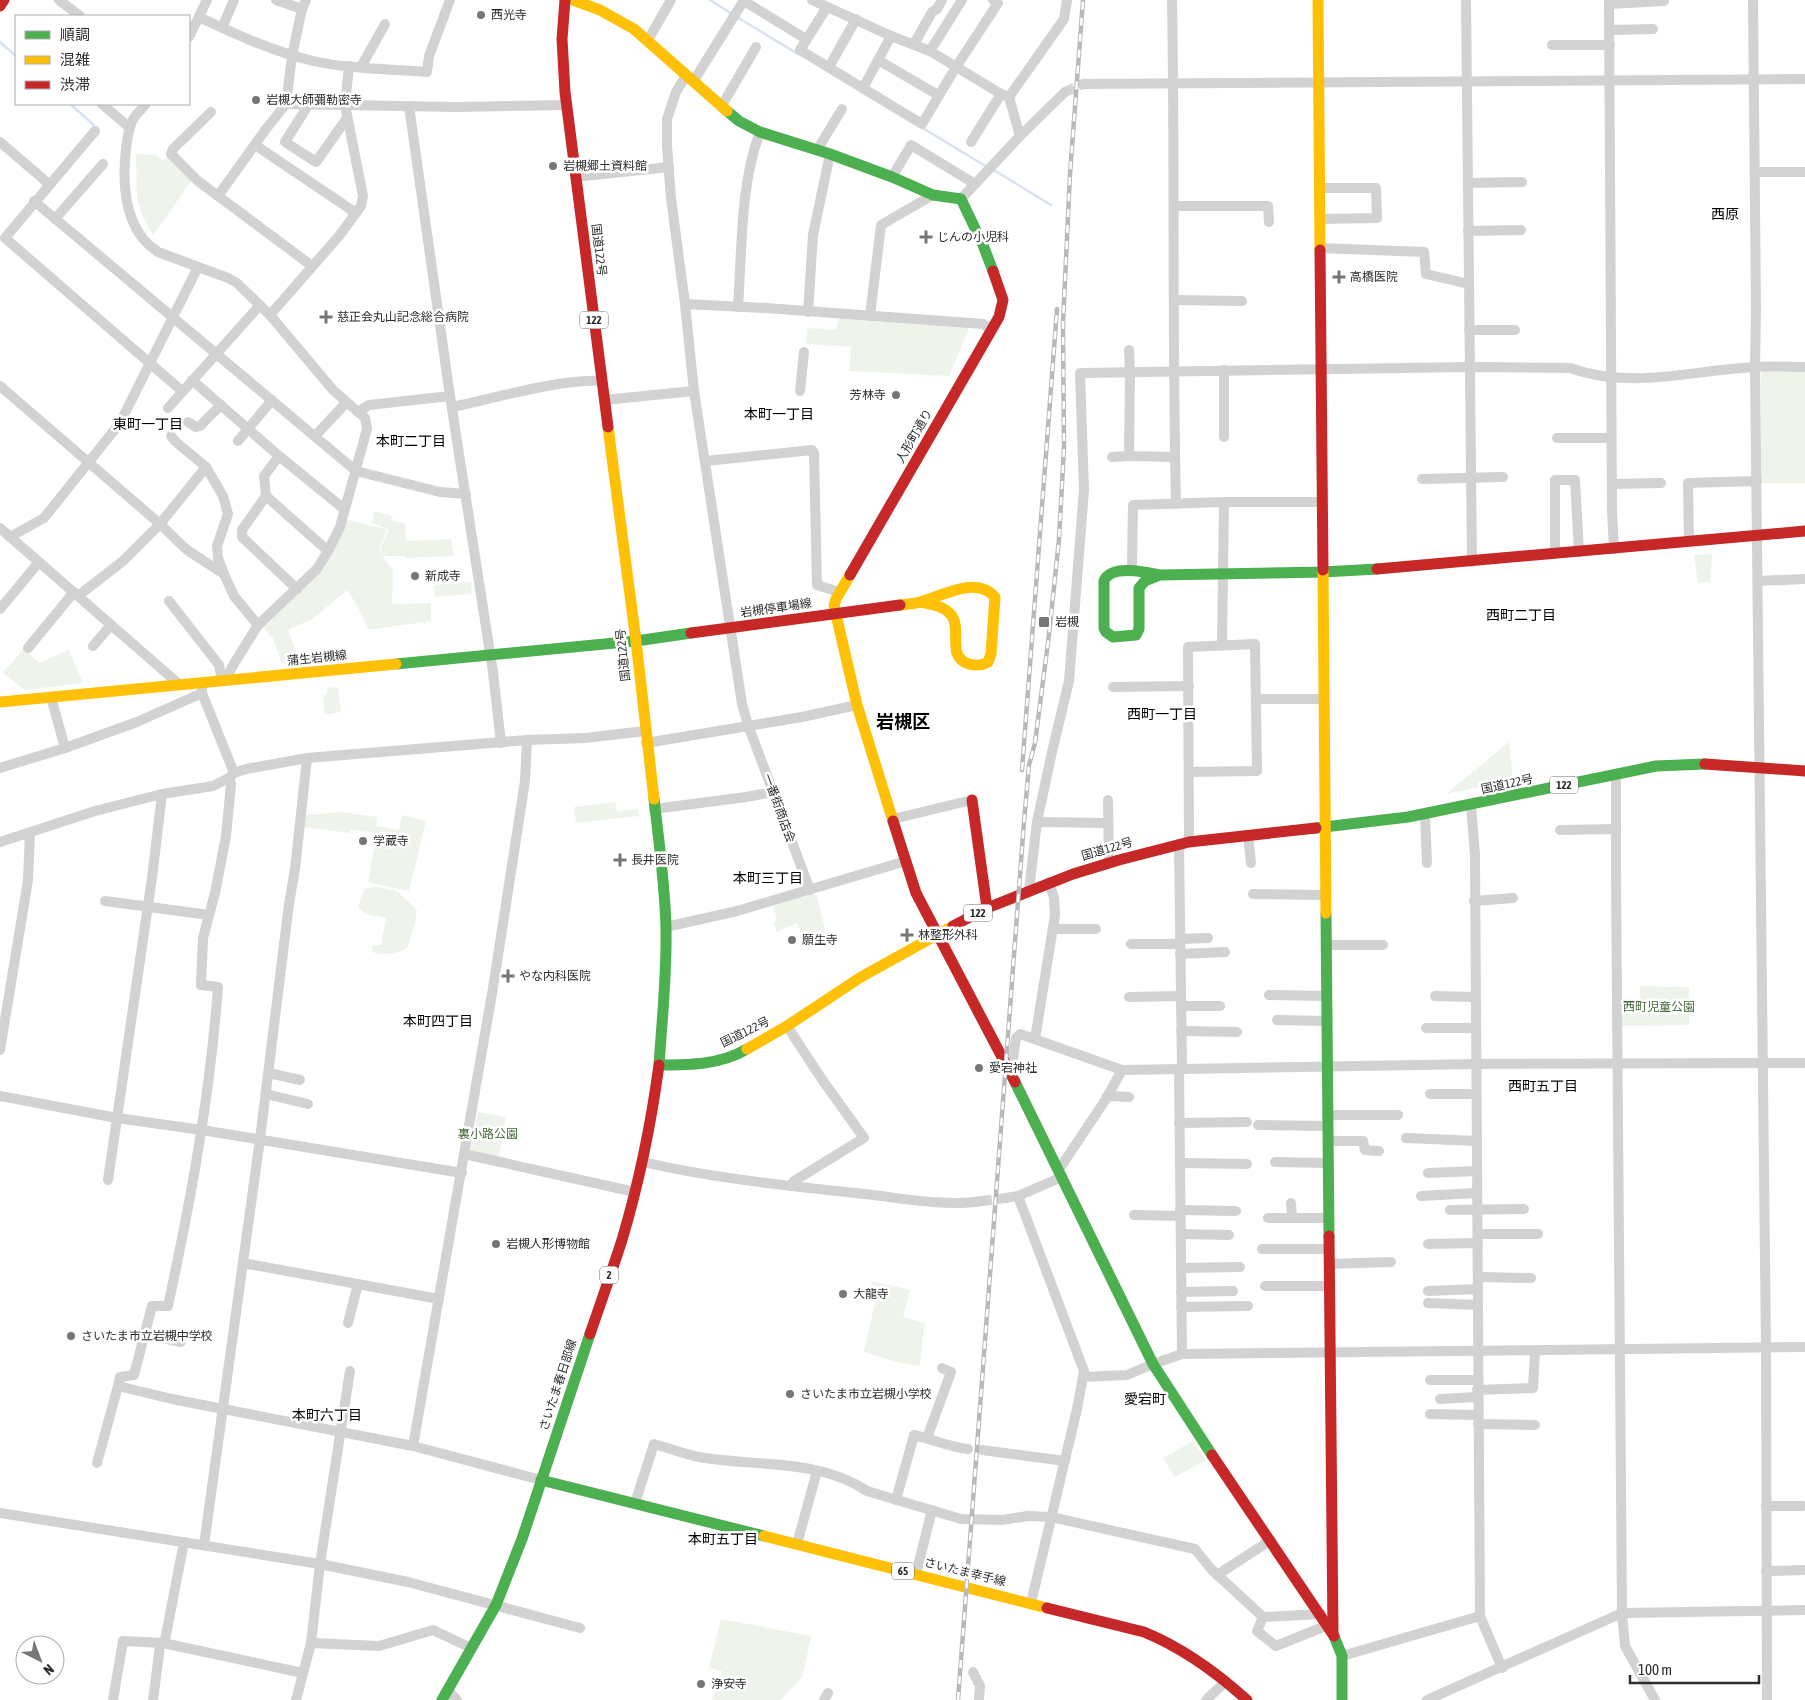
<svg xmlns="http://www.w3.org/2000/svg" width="1805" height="1700" viewBox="0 0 1805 1700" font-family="'Asap Condensed','Noto Sans JP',sans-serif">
<rect width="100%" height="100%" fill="#fff"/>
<g fill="#eef4eb">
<polygon points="136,154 155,155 163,161 167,157 192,180 153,235 142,215 137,197"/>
<polygon points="839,316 966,326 969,329 949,376 849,371 851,347 806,344 807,328 836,330"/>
<polygon points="1761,372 1805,372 1805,483 1760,483"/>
<polygon points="374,511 392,516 391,520 405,524 406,541 451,539 454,556 406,558 405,556 384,556 380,550 389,529 372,523"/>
<polygon points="347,520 387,529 379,550 393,571 392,604 431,603 431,621 369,630 357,605 347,590 312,619 288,630 300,661 282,664 273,638 263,627 323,570"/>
<polygon points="1712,554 1710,582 1698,583 1694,555"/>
<polygon points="471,582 472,594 435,597 434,585"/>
<polygon points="24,649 39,663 69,650 83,683 24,690 3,672"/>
<polygon points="338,687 341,712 325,715 323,696 327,694 327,688"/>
<polygon points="1509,742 1513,780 1446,794"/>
<polygon points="616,802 617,811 638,809 639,816 576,823 574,807"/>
<polygon points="342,812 377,817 376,826 399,830 402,815 426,821 409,891 368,882 377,833 351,830 350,833 304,827 306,815"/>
<path d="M376,887l21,4 20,19 -2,13 -8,25c-12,6 -21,8 -35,4l1,-7h8l5,-27 -20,-4 -8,-7 6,-18z"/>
<polygon points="813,894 817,896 825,930 822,944 808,950 797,923 777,932 774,923 777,920 773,905"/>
<polygon points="1640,986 1689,987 1689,1025 1622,1026 1622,1002 1640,1001"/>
<polygon points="478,1112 506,1117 499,1157 470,1151"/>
<polygon points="872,1281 910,1290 903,1317 925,1323 920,1366 901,1363 864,1352 875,1302 868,1299"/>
<polygon points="1193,1441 1206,1460 1175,1477 1163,1458"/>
<polygon points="721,1619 811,1636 803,1676 781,1700 712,1700 722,1671 709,1668"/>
</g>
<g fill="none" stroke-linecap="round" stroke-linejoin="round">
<g stroke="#d8e2f1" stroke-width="2.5">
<polyline points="710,0 732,14"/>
<polyline points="737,17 798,54"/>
<polyline points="0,42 16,56"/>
<polyline points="70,104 94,125"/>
<polyline points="921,127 987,167"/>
<polyline points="992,169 1051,205"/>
</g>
<g stroke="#d5d5d5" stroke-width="10" stroke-dasharray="10 5" stroke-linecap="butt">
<polyline points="1065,92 1083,84"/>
<polyline points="982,1201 1006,1198"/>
</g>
<g stroke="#d2d2d2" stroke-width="10">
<polyline points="59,0 80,16"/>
<polyline points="276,0 302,9"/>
<polyline points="812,0 891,36 930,51 1001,94 1009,97 1020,136"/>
<path d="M1172,0c3,168 0,336 4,504"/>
<polyline points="1466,0 1472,562"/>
<polyline points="1609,0 1612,511 1614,549"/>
<polyline points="1753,0 1756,309 1755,367 1766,1348 1767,1700"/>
<polyline points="744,1 806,39"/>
<polyline points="1609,4 1664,1"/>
<polyline points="827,7 800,50 922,124 956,67 998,3 993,0"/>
<path d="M199,17c36,17 75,35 114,44 37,8 76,8 114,11l2,-16 21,-56"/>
<polyline points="222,28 234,0"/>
<polyline points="1610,30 1653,29"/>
<polyline points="189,37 207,0"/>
<polyline points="648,40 671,0"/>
<polyline points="914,44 932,12 937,9 942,0"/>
<polyline points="1552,45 1610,45"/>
<polyline points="930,51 962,0"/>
<polyline points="878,60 938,95"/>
<polyline points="361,67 385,24"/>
<polyline points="829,67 856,19"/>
<polyline points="686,76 676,92 667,119 667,146 671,198 685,304 694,391 742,704 748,725 810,890"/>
<polyline points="693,82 744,0"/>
<polyline points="1083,84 1805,79"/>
<polyline points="863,88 891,36"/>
<polyline points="1009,97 1064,19 1067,0"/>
<polyline points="102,104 130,128"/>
<path d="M146,104c-4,5 -9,9 -12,14 -6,9 -6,20 -8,30 -4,36 -2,82 32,104l70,26 9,5 33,32 63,75 32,28 2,11 -27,98 -12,24 -11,18 -59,56 -26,42 -6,14"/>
<polyline points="286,104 456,107 566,105"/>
<polyline points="309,104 285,142 316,162 347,118"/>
<polyline points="409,106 450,396 493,672 501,743"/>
<polyline points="721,107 756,47"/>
<polyline points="211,112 173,149 171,154 198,181 312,266"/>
<polyline points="95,131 5,238 182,391"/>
<polyline points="0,142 49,184"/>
<polyline points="971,142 1001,94"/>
<polyline points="255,145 356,213"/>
<polyline points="817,150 842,109"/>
<polyline points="1755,172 1805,172"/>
<polyline points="575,177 669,167"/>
<polyline points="892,177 911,145 975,184"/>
<polyline points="1468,183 1522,182"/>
<polyline points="1320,188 1376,188 1377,218 1320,219"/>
<polyline points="218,196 266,129 286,104 292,56 302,9 306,0"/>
<polyline points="961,199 1020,136 1065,92"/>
<polyline points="34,201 356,471 440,492 466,494"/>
<polyline points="1174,206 1268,206 1269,222"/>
<polyline points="55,219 103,164"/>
<polyline points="1468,231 1521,230"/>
<polyline points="1320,248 1424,252 1426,274 1469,284"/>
<polyline points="1174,300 1242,301"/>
<polyline points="685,304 766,308 983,324 992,330"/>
<path d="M738,307c4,-56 2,-123 22,-175"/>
<polyline points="808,312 813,235 830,154"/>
<polyline points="270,315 339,236 361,206 363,196 345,105 349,66"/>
<polyline points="870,316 881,225 933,195"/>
<polyline points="1469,330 1515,330"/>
<polyline points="1129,350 1130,372 1129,456 1175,457"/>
<polyline points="192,380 279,456 344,509"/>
<polyline points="0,386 160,524 187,550 224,574 234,596 258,625"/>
<polyline points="800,391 804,352"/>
<polyline points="604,400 694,391"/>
<path d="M452,407c45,-9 105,-28 150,-26"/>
<polyline points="168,408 260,305"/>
<polyline points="358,412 369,405 450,396"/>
<polyline points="188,422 196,427 200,426 221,405"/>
<polyline points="171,436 176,442 206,467 223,496 228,514 217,546 218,558 224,574"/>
<polyline points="315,436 346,403"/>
<polyline points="1224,437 1224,370"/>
<polyline points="1557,438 1611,438"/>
<polyline points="238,441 272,400"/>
<polyline points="279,456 264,476 266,496 328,551"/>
<polyline points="1112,457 1129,456"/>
<polyline points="706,461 812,450 814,453 817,585 839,592"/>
<polyline points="1422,479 1503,477"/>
<polyline points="1612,484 1661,483"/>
<polyline points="266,496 242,530 242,537 297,589"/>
<polyline points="0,528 180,685"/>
<polyline points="10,537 44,518 120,423 198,267"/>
<polyline points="1689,542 1688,483 1757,481"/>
<polyline points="1555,554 1555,480 1575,480 1579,552"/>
<polyline points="1132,564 1133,505 1224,502 1322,502"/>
<polyline points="1758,581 1805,579"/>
<polyline points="78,596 123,561 160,524 206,467"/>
<polyline points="169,601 219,665 222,681"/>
<polyline points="0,609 39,562"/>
<polyline points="1222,645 1224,502"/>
<polyline points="93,646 111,625"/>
<polyline points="28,648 74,592"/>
<polyline points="1113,687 1189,686"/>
<polyline points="202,688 202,693 234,773"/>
<polyline points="51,697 65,748"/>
<polyline points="1256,699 1324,699"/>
<polyline points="646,743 802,717 857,705"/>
<polyline points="0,768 65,748 137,722 202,693"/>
<polyline points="1189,772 1257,771 1255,644 1188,647 1189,842"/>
<polyline points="1616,774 1616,876 1622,1613 1625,1646 1655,1700"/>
<polyline points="1108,800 1109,863"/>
<polyline points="1471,805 1475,855 1480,1616 1502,1668"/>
<polyline points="654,809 746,797 773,792"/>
<polyline points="1425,814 1427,863"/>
<polyline points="893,819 972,800"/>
<polyline points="1037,822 1108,823"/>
<polyline points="1560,830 1616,829"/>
<polyline points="1248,835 1251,863"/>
<polyline points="0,842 95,811 162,794 213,786 229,778 234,773 246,769 307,758 527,740 585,738 645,731"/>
<polyline points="1179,844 1182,1068"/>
<path d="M1029,890l8,-68 15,-70 17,-71 15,-191 -4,-117 390,-6 100,1c61,22 124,2 185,-1 17,-1 34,0 50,0"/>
<polyline points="1253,894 1325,895"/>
<polyline points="105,901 209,915"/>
<polyline points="1474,901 1513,898"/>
<polyline points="666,927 737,911 906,861"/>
<polyline points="1054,929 1096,929"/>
<polyline points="1180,939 1208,938"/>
<polyline points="1131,944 1180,944"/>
<polyline points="1326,945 1383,945"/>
<polyline points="1180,954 1225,952"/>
<polyline points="1269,995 1326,996"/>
<polyline points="1435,996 1475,997"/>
<polyline points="1129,997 1181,996"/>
<polyline points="1181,1006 1220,1006"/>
<polyline points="1277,1020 1326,1021"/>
<polyline points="787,1026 821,1078 864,1138 794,1181 790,1186"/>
<polyline points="1426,1028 1476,1028"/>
<polyline points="1181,1031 1237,1032"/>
<polyline points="1035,1039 1055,915 1054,898 1049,882"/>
<polyline points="0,1050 28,880 30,833"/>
<polyline points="1179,1068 1182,1354"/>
<polyline points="269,1073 300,1080"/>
<polyline points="1011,1073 1016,1038 1020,1034 1122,1070"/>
<polyline points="266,1094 308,1104"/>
<polyline points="1430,1094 1476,1094"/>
<polyline points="0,1096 117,1118 202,1130 462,1173"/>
<polyline points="1107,1096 1129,1097"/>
<polyline points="1327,1115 1398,1115"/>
<polyline points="1179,1123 1247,1122"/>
<polyline points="1258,1125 1328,1126"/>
<polyline points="1406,1138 1477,1141"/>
<polyline points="1328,1141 1363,1141 1365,1150 1379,1151"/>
<polyline points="464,1154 635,1192"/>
<path d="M643,1162c73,17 148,24 222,32 36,4 81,13 117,7"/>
<polyline points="1275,1162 1328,1163"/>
<polyline points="1180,1163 1247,1164"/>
<polyline points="1058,1171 1106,1099 1122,1070 1476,1064 1805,1063"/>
<polyline points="1428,1173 1477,1171"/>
<polyline points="108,1180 152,878 162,794"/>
<polyline points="1018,1196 1084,1371 1077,1409 1031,1603"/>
<polyline points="1421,1196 1477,1193"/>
<polyline points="1006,1198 1018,1196 1062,1177"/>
<polyline points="1291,1203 1292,1218"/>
<polyline points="1180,1210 1236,1211"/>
<polyline points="1450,1210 1524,1209"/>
<polyline points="1134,1215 1180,1216"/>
<polyline points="1268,1218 1329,1218"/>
<polyline points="1181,1234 1229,1235"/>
<polyline points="1478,1234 1538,1234"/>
<polyline points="1428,1244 1478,1243"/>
<polyline points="1262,1249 1329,1249"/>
<polyline points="243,1263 439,1299"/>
<polyline points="1329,1264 1391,1262"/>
<polyline points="1181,1268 1240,1267"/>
<polyline points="1478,1277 1531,1278"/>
<polyline points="1265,1286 1329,1286"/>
<polyline points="1428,1291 1478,1289"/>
<polyline points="1181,1292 1233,1291"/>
<polyline points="1428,1303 1478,1305"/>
<polyline points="1181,1307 1248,1306"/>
<polyline points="348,1323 358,1284"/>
<polyline points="145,1334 181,1342"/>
<polyline points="1083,1377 1127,1375 1153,1364 1182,1354 1805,1347"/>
<polyline points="1430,1380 1478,1380"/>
<path d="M118,1386l2,-9 14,-2 18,-69h16c23,-107 42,-210 50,-319l-17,-2 2,-47 12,-45 11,-57 5,-52 -2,-6"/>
<polyline points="1477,1390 1533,1388 1535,1351"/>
<polyline points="1440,1399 1477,1397"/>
<polyline points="1430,1414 1477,1415"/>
<polyline points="1478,1424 1535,1425"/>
<polyline points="927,1438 951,1372 942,1368"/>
<polyline points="413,1446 493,988 525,781 527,740"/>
<polyline points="982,1450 1065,1461"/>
<polyline points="97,1463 118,1386 172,1399 413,1446 541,1480"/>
<path d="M896,1500l18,-65c18,4 35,12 54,14"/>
<path d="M635,1503l19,-59c15,4 30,10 45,13 55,10 119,1 168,34l94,28 41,1 26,-4 23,1 144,32 16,20 52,48 58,-3"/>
<polyline points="1766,1506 1803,1506"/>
<polyline points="0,1513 320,1564 408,1582 580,1628"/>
<polyline points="797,1544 817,1471"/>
<polyline points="204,1545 260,1139 289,904 295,869 307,758"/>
<polyline points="1766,1571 1805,1570"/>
<polyline points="916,1574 932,1510"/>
<polyline points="1217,1575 1271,1540"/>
<polyline points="1263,1617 1257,1631 1276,1646 1328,1625"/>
<polyline points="311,1643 379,1646 433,1630 471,1648"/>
<polyline points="1342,1656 1480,1616"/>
<polyline points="973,1672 980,1686 979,1700"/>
<polyline points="448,1690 457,1700"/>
<polyline points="113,1700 123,1641 163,1643 303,1673"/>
<polyline points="153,1700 160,1646 165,1640 184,1542"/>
<polyline points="296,1700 311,1643 320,1564 350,1371"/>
<polyline points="824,1700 828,1693"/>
<polyline points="1206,1700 1226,1681"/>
<polyline points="1427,1700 1622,1613 1805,1610"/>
</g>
<g stroke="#4caf50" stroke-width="11">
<polyline points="727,111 739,121 760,132 830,154 892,177 933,195 961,199 983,245 993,271"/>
<path d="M1160,575l-15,6 -6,7v41l-3,6 -23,2 -7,-5 -2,-4v-47c7,-17 42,-9 56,-6l163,-3 54,-3"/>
<polyline points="396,664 636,641 691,633"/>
<path d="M654,799c5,43 11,86 12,129 1,46 -4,92 -7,137 30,0 61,0 88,-16"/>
<polyline points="1316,828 1408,817 1656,766 1705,764"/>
<polyline points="1326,913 1329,1236"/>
<polyline points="1015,1082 1153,1364 1212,1455"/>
<polyline points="541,1480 764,1536"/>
<polyline points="1334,1636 1342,1656 1342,1700"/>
<polyline points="442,1700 496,1605 522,1539 590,1334"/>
</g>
<g stroke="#ffc107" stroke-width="11">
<polyline points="573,0 600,10 634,29 727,111"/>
<polyline points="1318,0 1320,250"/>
<polyline points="608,427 636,641 654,799"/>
<polyline points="1323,570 1326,913"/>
<polyline points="850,575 836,599 834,606 857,705 893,821"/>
<path d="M900,605c7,-1 14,-1 20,-3 23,-6 56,-27 75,-5l-4,57 -3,8c-7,4 -12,4 -19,2 -23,-7 -7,-33 -17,-48 -7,-10 -21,-12 -32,-14"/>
<polyline points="0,702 396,664"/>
<polyline points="747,1049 787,1026 861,977 953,926"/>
<polyline points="764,1536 1047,1608"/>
</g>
<g stroke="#c62828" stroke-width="11">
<polyline points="565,0 562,39 565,92 608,427"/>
<polyline points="0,6 4,0"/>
<polyline points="1320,250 1323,570"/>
<polyline points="1377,569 1805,531"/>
<polyline points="850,575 999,317 1003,300 993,271"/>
<polyline points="691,633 900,605"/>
<polyline points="1705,764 1805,771"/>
<polyline points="972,800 987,908"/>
<polyline points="893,821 916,893 1015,1082"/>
<polyline points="953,926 987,908 1073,874 1119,860 1189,842 1316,828"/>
<polyline points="1329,1236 1333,1632"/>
<path d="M590,1334c11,-32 22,-63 32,-94 17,-57 29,-116 37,-175"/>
<polyline points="1212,1455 1334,1636"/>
<path d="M1047,1608l97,24c39,16 72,40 103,68"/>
</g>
<defs>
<g id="rail">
<polyline points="1022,770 1057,309"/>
<polyline points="958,1700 1024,822 1029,765 1035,743 1049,635 1059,539 1064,448 1063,323 1070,174 1083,0"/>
</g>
</defs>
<use href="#rail" stroke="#b9b9b9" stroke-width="4.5"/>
<use href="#rail" stroke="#fff" stroke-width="2.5" stroke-dasharray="8" stroke-linecap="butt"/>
</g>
<g fill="#767676" stroke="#fff" stroke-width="2">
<circle cx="481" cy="15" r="5"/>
<circle cx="256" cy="100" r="5"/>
<circle cx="553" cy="166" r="5"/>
<path d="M923.5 229.5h5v5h5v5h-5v5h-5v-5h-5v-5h5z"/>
<path d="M1336.5 269.5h5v5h5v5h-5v5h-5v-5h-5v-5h5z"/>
<path d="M323.5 309.5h5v5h5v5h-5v5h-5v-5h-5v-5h5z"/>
<circle cx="896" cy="395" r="5"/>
<circle cx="415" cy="576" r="5"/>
<rect x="1038" y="616" width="12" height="12" rx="2.5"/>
<circle cx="363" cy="841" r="5"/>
<path d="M617.5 852.5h5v5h5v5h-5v5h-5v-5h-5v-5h5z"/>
<path d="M904.5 927.5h5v5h5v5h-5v5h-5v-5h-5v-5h5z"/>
<circle cx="792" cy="940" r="5"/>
<path d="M505.5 968.5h5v5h5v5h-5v5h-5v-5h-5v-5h5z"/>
<circle cx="979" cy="1068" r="5"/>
<circle cx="496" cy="1244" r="5"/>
<circle cx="843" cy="1294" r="5"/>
<circle cx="71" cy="1336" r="5"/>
<circle cx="790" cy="1394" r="5"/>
<circle cx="701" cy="1684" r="5"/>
</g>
<g text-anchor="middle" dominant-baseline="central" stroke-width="5" stroke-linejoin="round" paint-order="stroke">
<g fill="#fff" stroke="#6c6c6c" stroke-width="1">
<rect x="580" y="311.5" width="28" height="17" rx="4"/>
<rect x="1550" y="776.5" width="28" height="17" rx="4"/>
<rect x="964" y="904.5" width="28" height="17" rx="4"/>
<rect x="600" y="1266.5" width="18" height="17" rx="4"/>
<rect x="892" y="1562.5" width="22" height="17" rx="4"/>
</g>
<g font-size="11" font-weight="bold" fill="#2d2d2d">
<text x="594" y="320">122</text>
<text x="1564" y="785">122</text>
<text x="978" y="913">122</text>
<text x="609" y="1275">2</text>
<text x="903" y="1571">65</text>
</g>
<g font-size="12" fill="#2d2d2d" stroke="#fff" text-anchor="start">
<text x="491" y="15">西光寺</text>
<text x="266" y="100">岩槻大師彌勒密寺</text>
<text x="563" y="166">岩槻郷土資料館</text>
<text x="937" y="237">じんの小児科</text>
<text x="1350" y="277">高橋医院</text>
<text x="337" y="317">慈正会丸山記念総合病院</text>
<text x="886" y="395" text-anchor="end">芳林寺</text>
<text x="425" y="576">新成寺</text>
<text x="1055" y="622">岩槻</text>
<text x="373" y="841">学蔵寺</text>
<text x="631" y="860">長井医院</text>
<text x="918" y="935">林整形外科</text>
<text x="802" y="940">願生寺</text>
<text x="519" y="976">やな内科医院</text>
<text x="989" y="1068">愛宕神社</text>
<text x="506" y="1244">岩槻人形博物館</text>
<text x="853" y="1294">大龍寺</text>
<text x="81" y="1336">さいたま市立岩槻中学校</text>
<text x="800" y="1394">さいたま市立岩槻小学校</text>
<text x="711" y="1684">浄安寺</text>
</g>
<g font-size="12" fill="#2d2d2d" stroke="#fff">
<text transform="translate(599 250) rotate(83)">国道122号</text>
<text transform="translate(914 436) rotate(-60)">人形町通り</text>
<text transform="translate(776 608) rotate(-8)">岩槻停車場線</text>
<text transform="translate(623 655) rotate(-96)">国道122号</text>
<text transform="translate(317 658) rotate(-6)">蒲生岩槻線</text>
<text transform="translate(1507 784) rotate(-12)">国道122号</text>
<text transform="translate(779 808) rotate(70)">一番街商店会</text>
<text transform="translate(1107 849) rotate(-16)">国道122号</text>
<text transform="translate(745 1032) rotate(-26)">国道122号</text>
<text transform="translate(558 1385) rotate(-72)">さいたま春日部線</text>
<text transform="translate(965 1572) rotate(14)">さいたま幸手線</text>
</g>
<g font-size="12" fill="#47693b" stroke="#fff">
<text x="1659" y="1007">西町児童公園</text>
<text x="488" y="1134">裏小路公園</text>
</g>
<g font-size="14" fill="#000" stroke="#fff">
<text x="1725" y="214">西原</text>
<text x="779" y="414">本町一丁目</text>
<text x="148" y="424">東町一丁目</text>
<text x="411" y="441">本町二丁目</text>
<text x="1521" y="615">西町二丁目</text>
<text x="1162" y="714">西町一丁目</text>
<text x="768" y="878">本町三丁目</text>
<text x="438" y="1021">本町四丁目</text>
<text x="1543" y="1086">西町五丁目</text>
<text x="1145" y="1399">愛宕町</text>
<text x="327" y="1415">本町六丁目</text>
<text x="723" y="1539">本町五丁目</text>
</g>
<g font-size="18" font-weight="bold" fill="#000" stroke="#fff">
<text x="903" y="721">岩槻区</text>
</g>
</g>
<rect x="15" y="15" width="175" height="90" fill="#ffffff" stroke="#ababab"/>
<rect x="25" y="31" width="25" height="8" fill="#4caf50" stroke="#ababab"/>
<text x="60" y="40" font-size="15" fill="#2d2d2d">順調</text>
<rect x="25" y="56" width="25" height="8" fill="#ffc107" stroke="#ababab"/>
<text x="60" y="65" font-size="15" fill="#2d2d2d">混雑</text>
<rect x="25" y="81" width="25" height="8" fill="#c62828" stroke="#ababab"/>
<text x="60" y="90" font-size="15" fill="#2d2d2d">渋滞</text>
<g transform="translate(40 1660) rotate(138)"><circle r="24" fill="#ffffff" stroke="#ababab"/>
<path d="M0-4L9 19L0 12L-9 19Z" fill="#767676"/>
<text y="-8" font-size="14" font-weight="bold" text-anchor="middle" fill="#2d2d2d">N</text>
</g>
<path d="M1630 1675v8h129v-8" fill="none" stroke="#2d2d2d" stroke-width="2.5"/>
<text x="1638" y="1675" font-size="15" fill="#2d2d2d" stroke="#ffffff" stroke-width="4" paint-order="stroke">100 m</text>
</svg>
